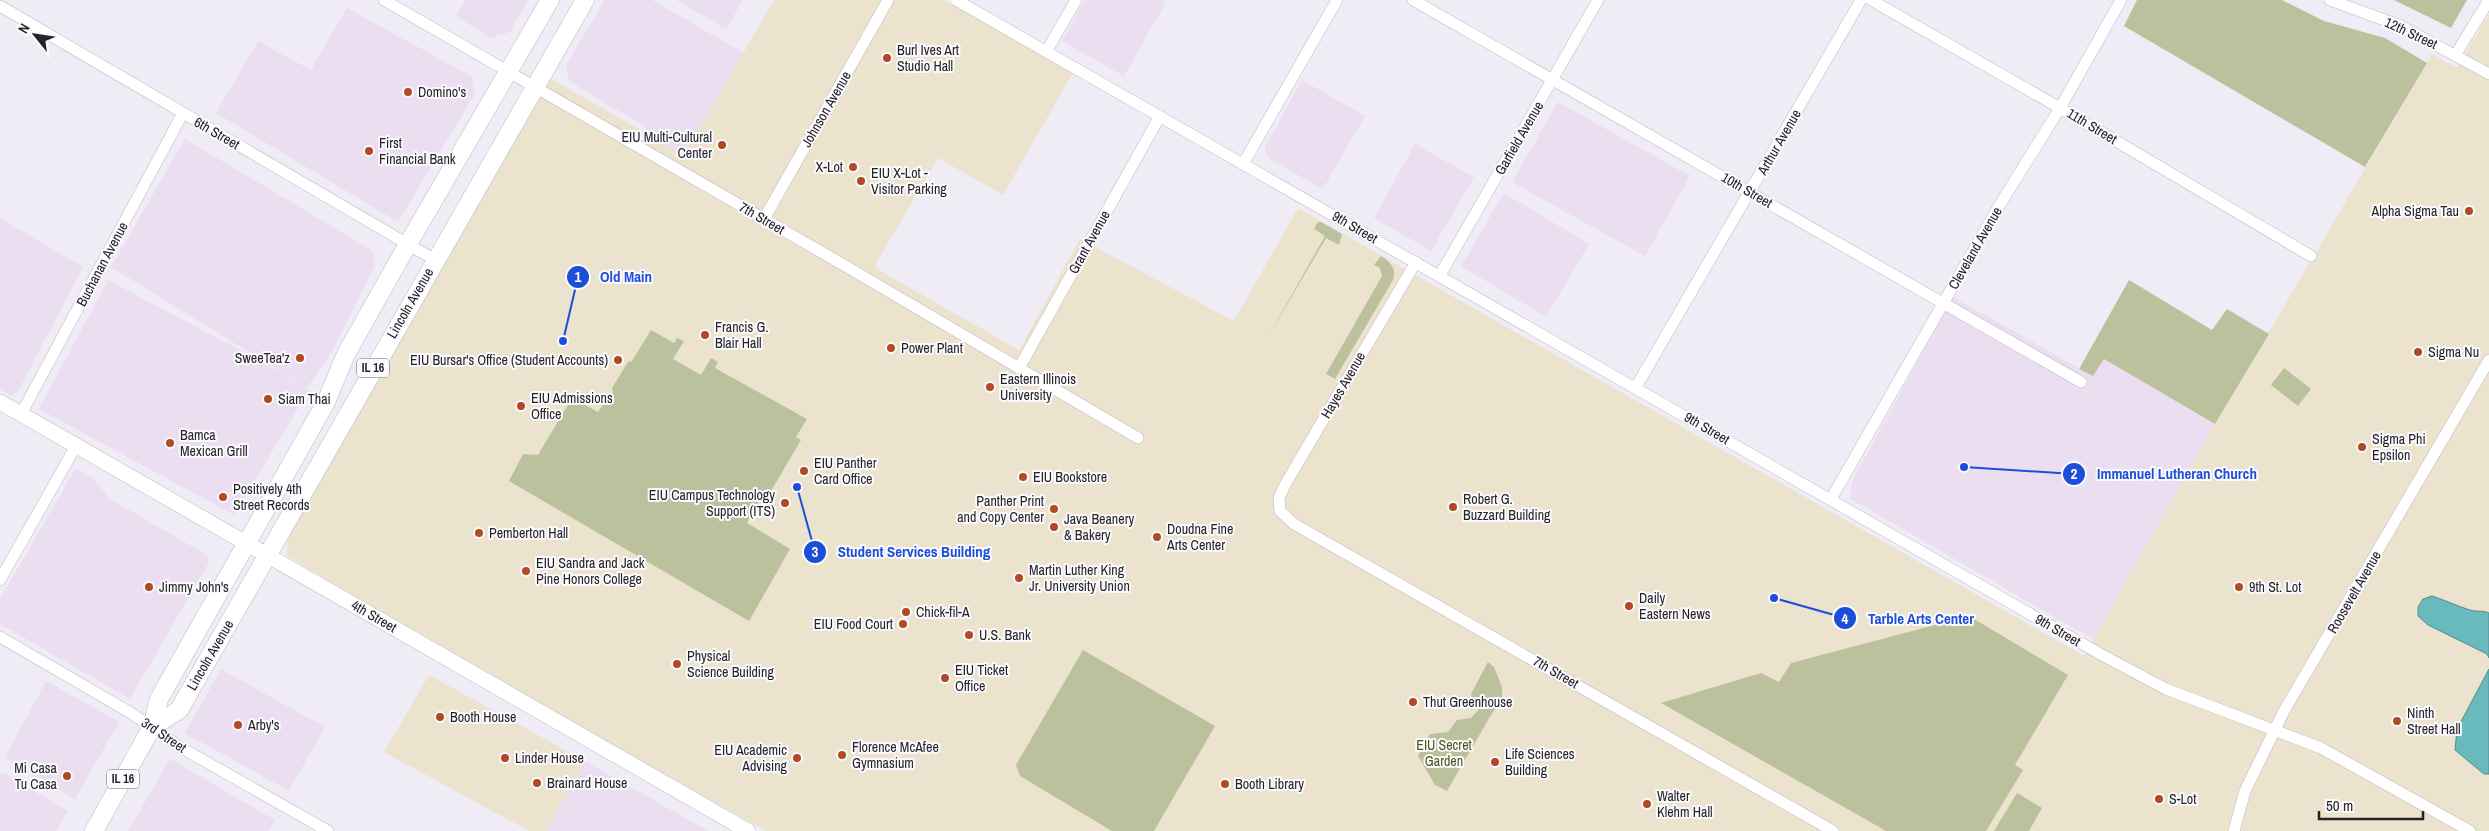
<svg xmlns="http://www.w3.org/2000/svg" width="2489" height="831" viewBox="0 0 2489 831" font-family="'Archivo Narrow',sans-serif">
<rect width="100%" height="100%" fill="#efecf5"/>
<g fill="#ecdef1">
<polygon points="466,0 528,0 510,32 490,38 456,16"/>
<polygon points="605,0 652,0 751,57 730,94 706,116 685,155 655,139 645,127 569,81 566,65"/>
<polygon points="676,0 743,0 726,29"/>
<polygon points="1085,0 1162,0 1166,2 1124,76 1062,41"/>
<polygon points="347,8 471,76 475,93 398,222 216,113 258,41 311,70"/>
<polygon points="1302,80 1365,116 1323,189 1269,159 1265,152 1265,147"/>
<polygon points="1558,102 1690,176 1645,256 1512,182"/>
<polygon points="185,139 373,251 374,267 332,351 307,388 111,267"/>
<polygon points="1415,144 1474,177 1431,251 1374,218"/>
<polygon points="1504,193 1589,244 1546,317 1461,266"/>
<polygon points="0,218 83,267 17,393 10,395 0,389"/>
<polygon points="108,280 268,365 309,390 234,515 39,409"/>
<polygon points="1953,297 2093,376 2104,359 2215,424 2094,640 1851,499 1851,483"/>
<polygon points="76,468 93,478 110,499 207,555 209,562 130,699 0,624 0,599"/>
<polygon points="221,669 325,727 289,791 185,733"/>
<polygon points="46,681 119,722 75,799 5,758"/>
<polygon points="170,759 275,820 269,831 128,831"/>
<polygon points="585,761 708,831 546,831"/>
<polygon points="2,772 68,811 56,831 0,831 0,775"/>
</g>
<g fill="#ebe3ce">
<polygon points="774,0 944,0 1073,73 1003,195 938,158 874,267 1019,350 1080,239 1234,321 1298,208 2084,656 2215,424 2427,63 2432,54 2457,68 2489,14 2489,831 766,831 421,636 287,556 287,531 548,77 684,155"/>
<polygon points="429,675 585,761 546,831 529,831 384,752"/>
</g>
<g fill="#bbc19d">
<polygon points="2137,0 2282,0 2324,21 2385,38 2427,63 2365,167 2124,26"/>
<polygon points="2394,0 2467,0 2451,28"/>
<polygon points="1321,222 1342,234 1339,245 1326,238 1266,340 1325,236 1314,229 1317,223"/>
<path d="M1381,256c9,6 16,12 12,24l-58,99 -9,-5 56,-98 -2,-8 -6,-3z"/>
<polygon points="2129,280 2212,330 2227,309 2269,334 2215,424 2104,359 2093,376 2079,369"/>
<polygon points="651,330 674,343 677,338 684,341 673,359 701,375 711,358 718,362 715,368 807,419 796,437 801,440 764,503 759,501 747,523 790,549 749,621 509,481 523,454 538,455 572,398 598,412 607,398 611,397 613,392 612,388 628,362 632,361"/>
<polygon points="2284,368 2311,389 2298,406 2271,385"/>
<polygon points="1969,616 2068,675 2015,765 2023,770 1986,831 1886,831 1661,703 1761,673 1779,682 1791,663"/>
<polygon points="1083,650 1215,726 1154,831 1112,831 1020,776 1016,765"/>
<polygon points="1488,662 1494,667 1502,687 1502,700 1491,715 1447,791 1435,785 1418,756 1430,734 1448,732 1457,720 1471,718 1480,708 1473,702 1471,694"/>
<polygon points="2017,793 2042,808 2029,831 1994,831"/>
</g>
<g fill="#68babd" stroke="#548d90">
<path d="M2432,596c13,4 25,10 38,14 6,2 12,0 19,3v45l-2,-4 -59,-29 -10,-9v-9l5,-8z"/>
<polygon points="2489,669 2489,774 2484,774 2455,750 2457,729"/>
</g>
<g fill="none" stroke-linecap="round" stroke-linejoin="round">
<defs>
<g id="street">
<polyline points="384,0 842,264 1138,438"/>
<polyline points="956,0 2102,655 2166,689 2321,748 2470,831"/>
<polyline points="1413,0 2081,382"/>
<polyline points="1871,0 2060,108 2311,256"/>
<polyline points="2330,0 2401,26 2489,74"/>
<polyline points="0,6 435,260"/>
<polyline points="1046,52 1076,0"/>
<polyline points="2456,54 2489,0"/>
<polyline points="1243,164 1337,0"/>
<polyline points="764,219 888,0"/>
<polyline points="1416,262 1286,483 1279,498 1280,511 1294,524 1833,831"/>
<polyline points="1440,275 1598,0"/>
<polyline points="1019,368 1160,116"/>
<polyline points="1636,387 1861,0"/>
<polyline points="21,414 183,113"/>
<polyline points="1831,499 1999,206 2060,108 2121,0"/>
<polyline points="0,580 76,446"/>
<polyline points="0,637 131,713 180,747 328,831"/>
<polyline points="2234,831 2245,791 2284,711 2489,360"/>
</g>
<polyline id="secondary" points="0,402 748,831"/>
<g id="primary">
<polyline points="152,727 179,710 585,0"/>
<polyline points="94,831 152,727 159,699 326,402 346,354 408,244 550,0"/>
</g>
</defs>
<use href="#street" stroke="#bdb9c2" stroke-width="12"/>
<use href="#secondary" stroke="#bdb9c2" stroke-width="16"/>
<use href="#primary" stroke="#bdb9c2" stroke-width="19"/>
<use href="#street" stroke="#fff" stroke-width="11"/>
<use href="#secondary" stroke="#fff" stroke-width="15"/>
<use href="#primary" stroke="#fff" stroke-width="18"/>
</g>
<g fill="#b14a23" stroke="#fbfafe" stroke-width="2">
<circle cx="887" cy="58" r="5"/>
<circle cx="408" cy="92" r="5"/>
<circle cx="722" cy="145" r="5"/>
<circle cx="369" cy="151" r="5"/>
<circle cx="853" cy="167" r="5"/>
<circle cx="861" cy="181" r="5"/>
<circle cx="2469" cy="211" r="5"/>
<circle cx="705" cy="335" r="5"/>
<circle cx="891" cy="348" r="5"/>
<circle cx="2418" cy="352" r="5"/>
<circle cx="300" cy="358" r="5"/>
<circle cx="618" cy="360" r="5"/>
<circle cx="990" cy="387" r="5"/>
<circle cx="268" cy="399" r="5"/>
<circle cx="521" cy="406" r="5"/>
<circle cx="170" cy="443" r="5"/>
<circle cx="2362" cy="447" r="5"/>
<circle cx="804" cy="471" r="5"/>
<circle cx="1023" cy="477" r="5"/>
<circle cx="223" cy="497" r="5"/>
<circle cx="785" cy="503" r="5"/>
<circle cx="1453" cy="507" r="5"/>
<circle cx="1054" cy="509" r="5"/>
<circle cx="1054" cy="527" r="5"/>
<circle cx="479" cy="533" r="5"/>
<circle cx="1157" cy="537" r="5"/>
<circle cx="526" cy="571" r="5"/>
<circle cx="1019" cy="578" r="5"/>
<circle cx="149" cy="587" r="5"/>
<circle cx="2239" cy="587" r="5"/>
<circle cx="1629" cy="606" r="5"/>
<circle cx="906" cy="612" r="5"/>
<circle cx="903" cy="624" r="5"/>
<circle cx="969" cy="635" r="5"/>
<circle cx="677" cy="664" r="5"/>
<circle cx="945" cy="678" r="5"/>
<circle cx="1413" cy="702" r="5"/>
<circle cx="440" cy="717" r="5"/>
<circle cx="2397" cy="721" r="5"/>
<circle cx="238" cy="725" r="5"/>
<circle cx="842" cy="755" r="5"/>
<circle cx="505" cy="758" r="5"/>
<circle cx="797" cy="758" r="5"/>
<circle cx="1495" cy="762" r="5"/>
<circle cx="67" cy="776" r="5"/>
<circle cx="537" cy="783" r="5"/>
<circle cx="1225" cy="784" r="5"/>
<circle cx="2159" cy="799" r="5"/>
<circle cx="1647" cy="804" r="5"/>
</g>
<g text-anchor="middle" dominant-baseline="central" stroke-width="4" stroke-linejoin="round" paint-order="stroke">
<g fill="#fbfafe" stroke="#646467" stroke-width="1">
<rect x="357" y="358.5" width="32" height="19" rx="4"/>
<rect x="107" y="769.5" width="32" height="19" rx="4"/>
</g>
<g font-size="12" font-weight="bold" fill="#242326">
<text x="373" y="368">IL 16</text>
<text x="123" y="779">IL 16</text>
</g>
<g font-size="14" fill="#242326" stroke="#fbfafe">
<text transform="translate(2411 33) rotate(25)">12th Street</text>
<text transform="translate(826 109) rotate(-60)">Johnson Avenue</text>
<text transform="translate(2092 126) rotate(31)">11th Street</text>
<text transform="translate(217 133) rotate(30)">6th Street</text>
<text transform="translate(1519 138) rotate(-60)">Garfield Avenue</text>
<text transform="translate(1779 142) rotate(-60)">Arthur Avenue</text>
<text transform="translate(1747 190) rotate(30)">10th Street</text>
<text transform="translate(762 218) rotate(30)">7th Street</text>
<text transform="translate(1355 227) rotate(30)">9th Street</text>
<text transform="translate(1089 242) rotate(-61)">Grant Avenue</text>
<text transform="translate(1975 248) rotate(-60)">Cleveland Avenue</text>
<text transform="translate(102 264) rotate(-62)">Buchanan Avenue</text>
<text transform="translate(410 303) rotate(-60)">Lincoln Avenue</text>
<text transform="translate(1343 385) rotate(-60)">Hayes Avenue</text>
<text transform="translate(1707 428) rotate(30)">9th Street</text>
<text transform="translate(2354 592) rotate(-60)">Roosevelt Avenue</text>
<text transform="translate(374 616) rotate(30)">4th Street</text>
<text transform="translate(2058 630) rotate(30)">9th Street</text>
<text transform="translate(210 655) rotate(-60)">Lincoln Avenue</text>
<text transform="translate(1556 672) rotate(30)">7th Street</text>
<text transform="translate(164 735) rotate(34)">3rd Street</text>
</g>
<g font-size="14" fill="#242326" stroke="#fbfafe" text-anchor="start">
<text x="897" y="50">Burl Ives Art<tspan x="897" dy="16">Studio Hall</tspan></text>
<text x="418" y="92">Domino's</text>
<text x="712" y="137" text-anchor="end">EIU Multi-Cultural<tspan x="712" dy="16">Center</tspan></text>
<text x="379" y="143">First<tspan x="379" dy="16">Financial Bank</tspan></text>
<text x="843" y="167" text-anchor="end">X-Lot</text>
<text x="871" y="173">EIU X-Lot -<tspan x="871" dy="16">Visitor Parking</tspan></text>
<text x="2459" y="211" text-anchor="end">Alpha Sigma Tau</text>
<text x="715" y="327">Francis G.<tspan x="715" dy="16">Blair Hall</tspan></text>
<text x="901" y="348">Power Plant</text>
<text x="2428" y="352">Sigma Nu</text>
<text x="290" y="358" text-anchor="end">SweeTea'z</text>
<text x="608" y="360" text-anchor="end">EIU Bursar's Office (Student Accounts)</text>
<text x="1000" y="379">Eastern Illinois<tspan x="1000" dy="16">University</tspan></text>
<text x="531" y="398">EIU Admissions<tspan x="531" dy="16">Office</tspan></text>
<text x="278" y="399">Siam Thai</text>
<text x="180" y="435">Bamca<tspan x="180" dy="16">Mexican Grill</tspan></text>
<text x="2372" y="439">Sigma Phi<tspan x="2372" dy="16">Epsilon</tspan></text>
<text x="814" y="463">EIU Panther<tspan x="814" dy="16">Card Office</tspan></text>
<text x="1033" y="477">EIU Bookstore</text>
<text x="233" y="489">Positively 4th<tspan x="233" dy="16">Street Records</tspan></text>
<text x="775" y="495" text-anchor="end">EIU Campus Technology<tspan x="775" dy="16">Support (ITS)</tspan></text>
<text x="1463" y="499">Robert G.<tspan x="1463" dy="16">Buzzard Building</tspan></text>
<text x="1044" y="501" text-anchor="end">Panther Print<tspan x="1044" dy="16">and Copy Center</tspan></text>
<text x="1064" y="519">Java Beanery<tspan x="1064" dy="16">&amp; Bakery</tspan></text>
<text x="1167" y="529">Doudna Fine<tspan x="1167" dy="16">Arts Center</tspan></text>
<text x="489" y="533">Pemberton Hall</text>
<text x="536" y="563">EIU Sandra and Jack<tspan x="536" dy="16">Pine Honors College</tspan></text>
<text x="1029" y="570">Martin Luther King<tspan x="1029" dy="16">Jr. University Union</tspan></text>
<text x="159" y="587">Jimmy John's</text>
<text x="2249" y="587">9th St. Lot</text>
<text x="1639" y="598">Daily<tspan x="1639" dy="16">Eastern News</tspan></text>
<text x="916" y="612">Chick-fil-A</text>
<text x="893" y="624" text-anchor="end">EIU Food Court</text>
<text x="979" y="635">U.S. Bank</text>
<text x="687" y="656">Physical<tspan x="687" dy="16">Science Building</tspan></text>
<text x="955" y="670">EIU Ticket<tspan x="955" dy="16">Office</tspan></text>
<text x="1423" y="702">Thut Greenhouse</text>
<text x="2407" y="713">Ninth<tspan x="2407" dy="16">Street Hall</tspan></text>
<text x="450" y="717">Booth House</text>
<text x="248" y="725">Arby's</text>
<text x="852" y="747">Florence McAfee<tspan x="852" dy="16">Gymnasium</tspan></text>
<text x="787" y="750" text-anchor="end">EIU Academic<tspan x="787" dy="16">Advising</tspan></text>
<text x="1505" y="754">Life Sciences<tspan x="1505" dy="16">Building</tspan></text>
<text x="515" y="758">Linder House</text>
<text x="57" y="768" text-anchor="end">Mi Casa<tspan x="57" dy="16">Tu Casa</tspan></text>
<text x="547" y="783">Brainard House</text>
<text x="1235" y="784">Booth Library</text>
<text x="1657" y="796">Walter<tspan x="1657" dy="16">Klehm Hall</tspan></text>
<text x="2169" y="799">S-Lot</text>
</g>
<g font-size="14" fill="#4f5612" stroke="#fbfafe">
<text x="1444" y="745">EIU Secret<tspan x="1444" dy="16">Garden</tspan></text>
</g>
</g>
<path fill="none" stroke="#1d4ed8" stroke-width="2" d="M563 341L578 277M1964 467L2074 474M797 487L815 552M1774 598L1845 618"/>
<g fill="#1d4ed8" stroke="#fbfafe" stroke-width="2">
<circle cx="563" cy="341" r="5"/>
<circle cx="1964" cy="467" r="5"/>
<circle cx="797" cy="487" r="5"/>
<circle cx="1774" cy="598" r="5"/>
<circle cx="578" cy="277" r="12"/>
<circle cx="2074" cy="474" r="12"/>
<circle cx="815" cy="552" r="12"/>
<circle cx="1845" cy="618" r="12"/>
</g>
<g font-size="15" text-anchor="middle" font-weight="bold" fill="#fff">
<text x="578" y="282">1</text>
<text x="2074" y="479">2</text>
<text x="815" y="557">3</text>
<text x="1845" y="624">4</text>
</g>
<g font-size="15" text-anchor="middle" font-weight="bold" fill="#1d4ed8" stroke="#fbfafe" stroke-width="4" stroke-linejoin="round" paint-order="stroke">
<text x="626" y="282">Old Main</text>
<text x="2177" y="479">Immanuel Lutheran Church</text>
<text x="914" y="557">Student Services Building</text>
<text x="1921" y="624">Tarble Arts Center</text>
</g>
<g transform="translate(35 35) rotate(300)" stroke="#fbfafe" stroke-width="4" paint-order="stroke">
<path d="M0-4L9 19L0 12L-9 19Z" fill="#242326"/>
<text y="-8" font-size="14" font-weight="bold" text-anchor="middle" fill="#242326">N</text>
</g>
<path d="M2319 811v8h104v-8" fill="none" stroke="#242326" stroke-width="2.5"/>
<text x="2326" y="811" font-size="15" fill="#242326" stroke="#fbfafe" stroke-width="4" paint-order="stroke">50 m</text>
</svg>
